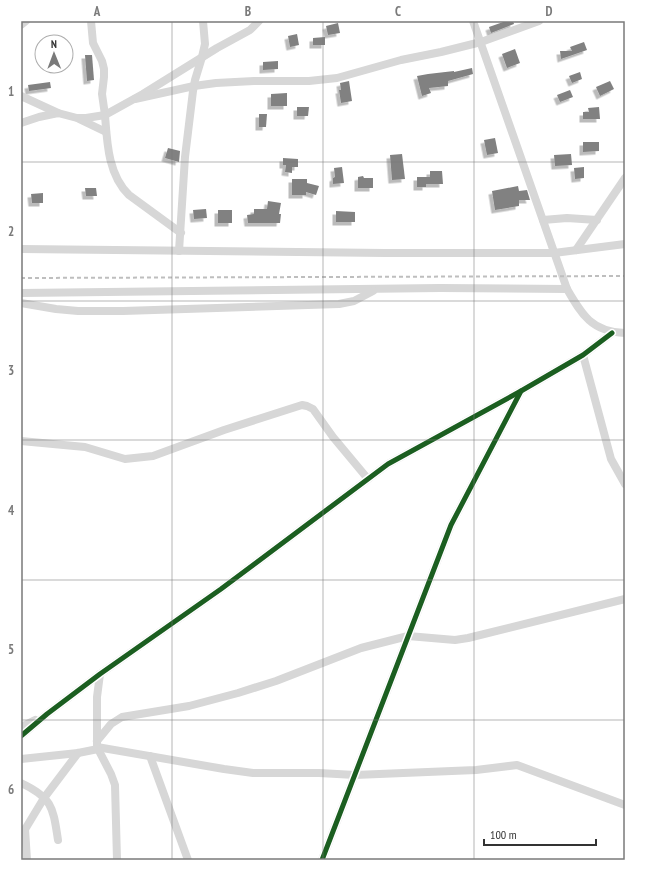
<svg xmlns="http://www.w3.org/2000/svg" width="646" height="881" viewBox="0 0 646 881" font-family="'PT Sans Narrow',sans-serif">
<defs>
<filter id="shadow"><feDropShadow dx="-3.5" dy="3.5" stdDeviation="0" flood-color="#0004"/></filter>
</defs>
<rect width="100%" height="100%" fill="#fff"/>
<g fill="#818181" filter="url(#shadow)">
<polygon points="506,21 513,21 514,24 491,33 489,27"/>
<polygon points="338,23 340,33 328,35 326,26"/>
<polygon points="297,34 299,45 290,47 288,36"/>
<polygon points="325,37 325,45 313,45 313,38"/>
<polygon points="584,42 587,50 561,59 560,51 572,51 570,47"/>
<polygon points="515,49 520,63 507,68 502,54"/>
<polygon points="85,55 92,55 94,80 87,81"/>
<polygon points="278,61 278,69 263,70 263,62"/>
<polygon points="472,68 473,74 448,81 448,86 429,88 431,93 422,96 417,76 428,74 454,71 454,72"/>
<polygon points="580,72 582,79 572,83 569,76"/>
<polygon points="349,81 352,101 341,103 339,90 341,90 340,83"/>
<polygon points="610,81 614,89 600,96 596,87"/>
<polygon points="50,82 51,88 29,91 28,85"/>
<polygon points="570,90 573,97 560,102 557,95"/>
<polygon points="287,93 287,106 271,106 271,94"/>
<polygon points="297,107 309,107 308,116 297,116"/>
<polygon points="599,107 600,119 583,119 583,112 589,112 588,108"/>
<polygon points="259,114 267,114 266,127 259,127"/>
<polygon points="495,138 498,153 487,155 484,140"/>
<polygon points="583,142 599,142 599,151 583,152"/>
<polygon points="168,148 180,151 179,162 165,158"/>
<polygon points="402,154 405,179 392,180 390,155"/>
<polygon points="571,154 572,165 555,166 554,155"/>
<polygon points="283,158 298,159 298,167 292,167 292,173 285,172 286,165 283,165"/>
<polygon points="342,167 344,183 333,184 333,178 335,177 334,168"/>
<polygon points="584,167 584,178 575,179 574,168"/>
<polygon points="430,171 442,171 443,184 426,184 426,187 417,187 417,177 430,177"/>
<polygon points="363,176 364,178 373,178 373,188 358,188 358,177"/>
<polygon points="292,179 307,179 307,183 319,186 316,195 306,192 306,195 292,195"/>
<polygon points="518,186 519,191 527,190 530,200 519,200 519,206 495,210 492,191"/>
<polygon points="85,188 96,188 97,196 86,196"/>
<polygon points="43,193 43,203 32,203 31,194"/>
<polygon points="268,201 281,203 279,214 281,214 280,223 248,223 247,215 254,214 254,209 267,209"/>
<polygon points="206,209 207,218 194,219 193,210"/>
<rect x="218" y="210" width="14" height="13"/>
<polygon points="336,211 355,212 355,222 336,222"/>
</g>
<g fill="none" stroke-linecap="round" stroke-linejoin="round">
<g stroke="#d7d7d7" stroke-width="8">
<polyline points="91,21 93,43 102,61 104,69 104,77 102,94 105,115 143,94 217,48 250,30 259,21"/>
<path d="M473,21l94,268c15,26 25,43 58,44"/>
<polyline points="21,25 26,21"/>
<polyline points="21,96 58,113"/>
<polyline points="135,99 194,86 216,83 254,81 309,81 337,78 401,60 441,52 481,42 539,21"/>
<polyline points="79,119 106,132"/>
<path d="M21,123l18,-6 19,-4 19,5h9l19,-3c2,27 3,60 24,80l52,38"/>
<polyline points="543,220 567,218 597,220"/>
<polyline points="21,249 385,253 554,253 625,244"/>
<polyline points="576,250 625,178"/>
<polyline points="179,251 185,157 193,91 195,80 202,57 205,44 203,21"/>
<polyline points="21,293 440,288 567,289"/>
<polyline points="21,303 56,309 78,311 123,311 339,304 354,301 373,291"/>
<polyline points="583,355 611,459 625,484"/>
<polyline points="21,441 85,447 125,459 153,456 224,430 302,405 307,406 313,409 333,437 368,479"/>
<polyline points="100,674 97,697 97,747 111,774 115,785 117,860"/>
<polyline points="21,727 35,720"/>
<polyline points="21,736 47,714 100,674 221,589 388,464 521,391"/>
<polyline points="97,741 111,724 122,717 189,706 238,693 276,681 361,648 408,636 455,640 468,638 625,599"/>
<polyline points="97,747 224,769 253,773 319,773 355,775 476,770 517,765 625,805"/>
<polyline points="150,756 188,860"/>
<polyline points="21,759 78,753 98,749"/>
<path d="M21,783c32,15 32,25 37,57"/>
<polyline points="25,829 27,860"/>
<polyline points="21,836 44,798 78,753"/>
<polyline points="322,860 451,525 521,391 583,355 612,333"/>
</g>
<polyline stroke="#bebebe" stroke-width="2" stroke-dasharray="4 3" stroke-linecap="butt" points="21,278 625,276"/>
<defs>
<g id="cycleway">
<polyline points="21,736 47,714 100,674 221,589 388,464 521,391"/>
<polyline points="322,860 451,525 521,391 583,355 612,333"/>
</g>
</defs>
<use href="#cycleway" stroke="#fff" stroke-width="8"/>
<use href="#cycleway" stroke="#1b5e20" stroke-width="5"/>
</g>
<path fill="none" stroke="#7a7a7a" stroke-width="1" stroke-opacity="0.55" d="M172,21v839M323,21v839M474,21v839M21,162h604M21,301h604M21,440h604M21,580h604M21,720h604"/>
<rect width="646" height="881" fill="none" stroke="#ffffff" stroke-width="44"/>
<g transform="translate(54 54) rotate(359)"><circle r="19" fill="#ffffff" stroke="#adadad"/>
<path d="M0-3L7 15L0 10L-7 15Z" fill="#7a7a7a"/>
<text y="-6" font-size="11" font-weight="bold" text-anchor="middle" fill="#333333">N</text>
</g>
<path d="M484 839v6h112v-6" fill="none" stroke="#333333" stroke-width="2"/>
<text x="490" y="839" font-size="12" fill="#333333" stroke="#ffffff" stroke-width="3" paint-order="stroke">100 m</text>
<rect x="22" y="22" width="602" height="837" fill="none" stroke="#7a7a7a" stroke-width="1.5"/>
<g font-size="13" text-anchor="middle" font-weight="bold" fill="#7a7a7a">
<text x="97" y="16">A</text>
<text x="248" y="16">B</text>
<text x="398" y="16">C</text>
<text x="549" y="16">D</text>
<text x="11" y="96">1</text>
<text x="11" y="236">2</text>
<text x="11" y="375">3</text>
<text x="11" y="515">4</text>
<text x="11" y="654">5</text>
<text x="11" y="794">6</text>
</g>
</svg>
